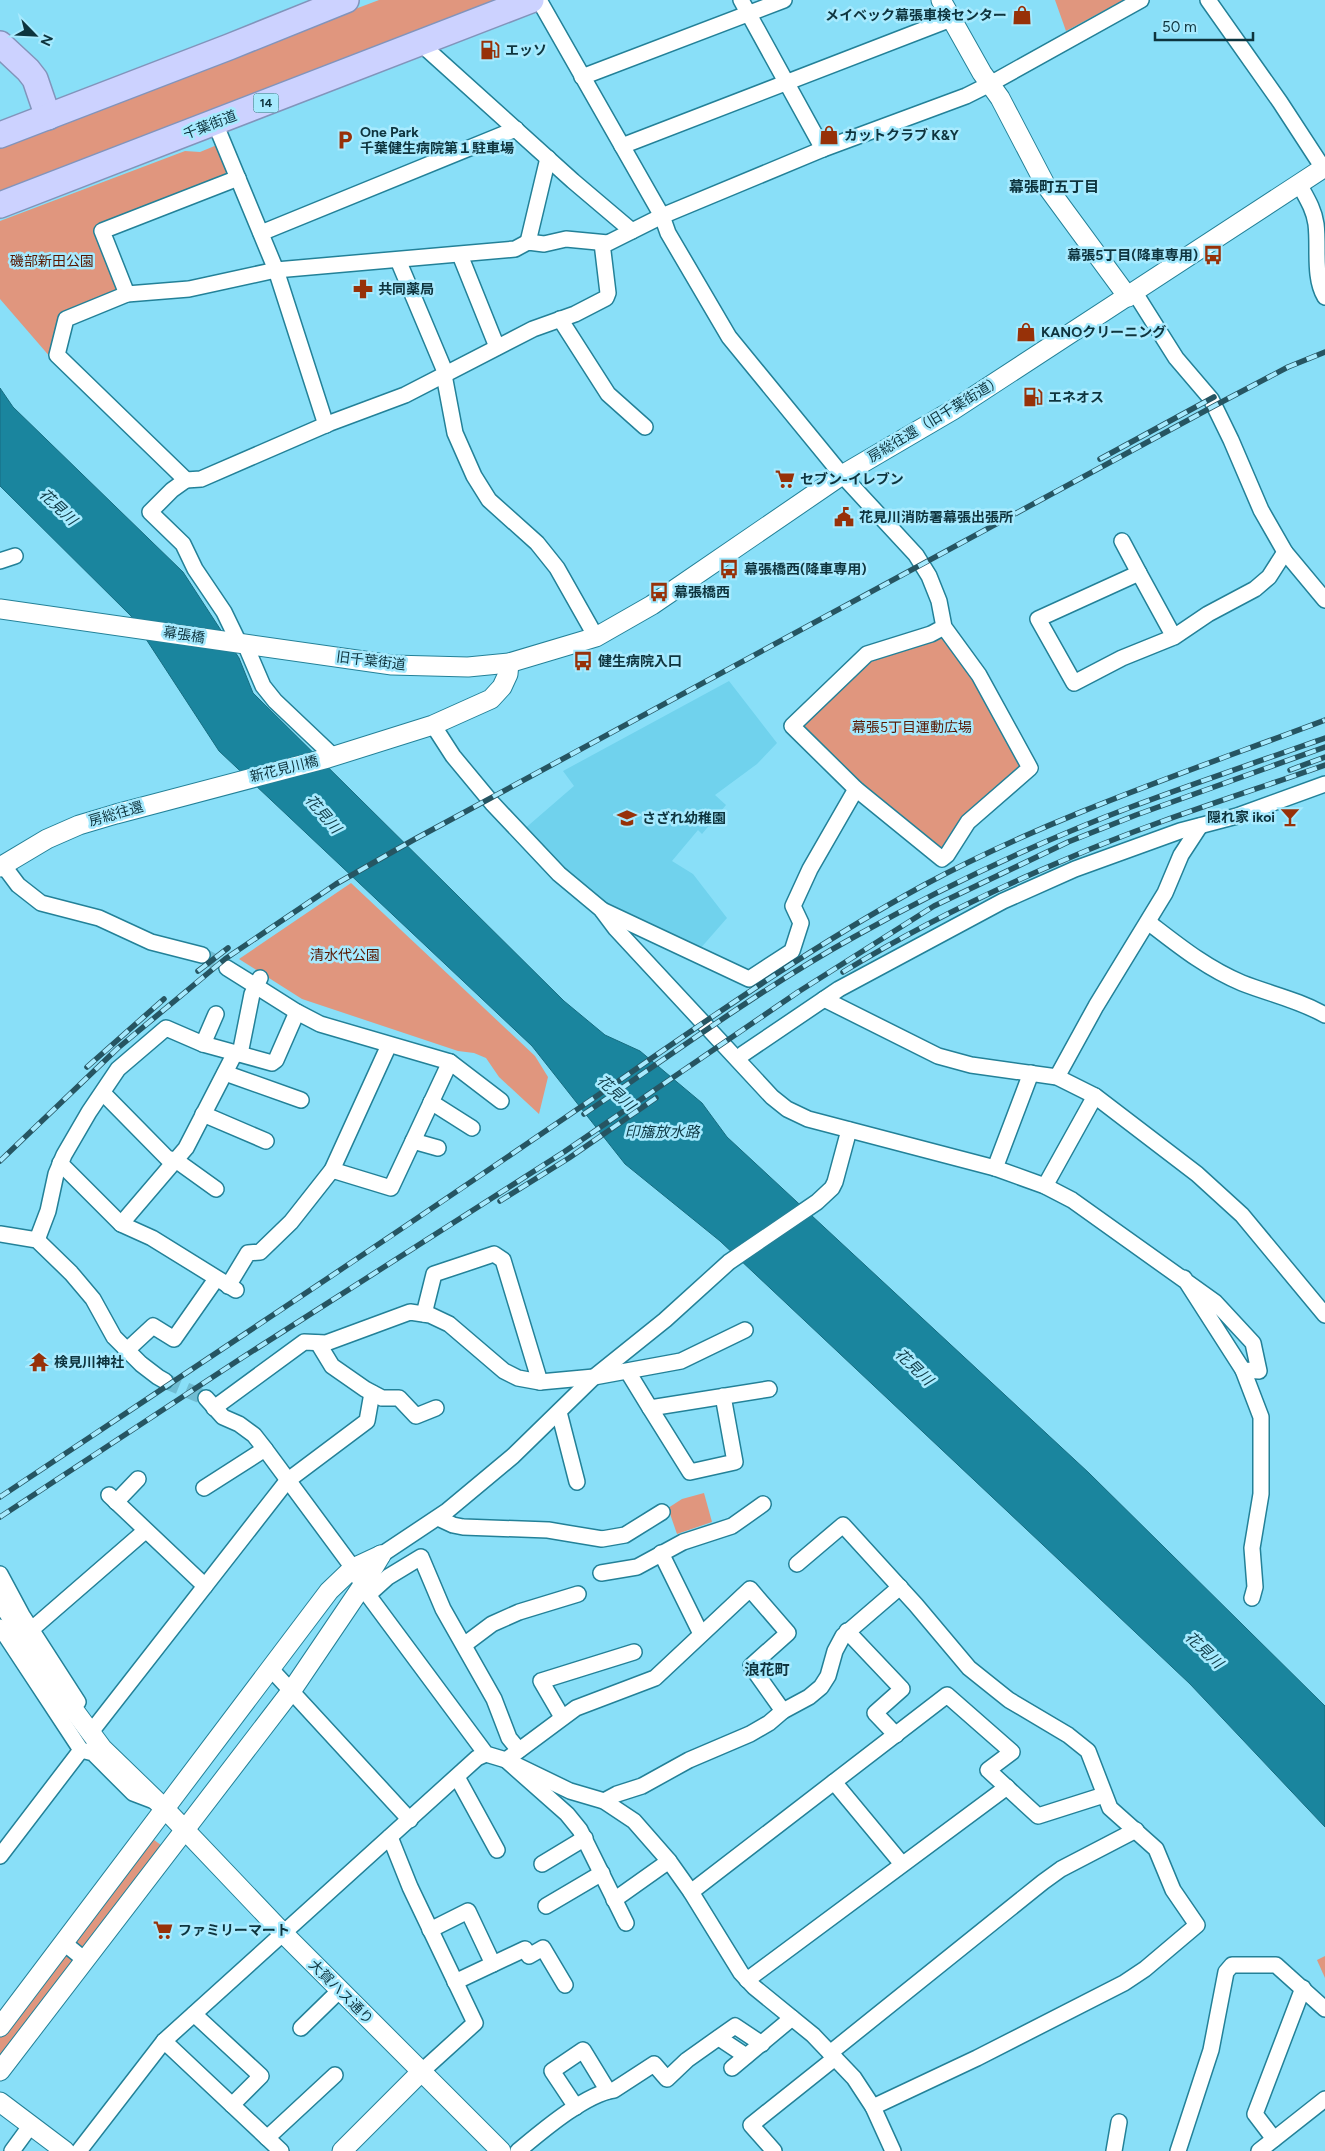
<svg xmlns="http://www.w3.org/2000/svg" width="1325" height="2151" viewBox="0 0 1325 2151" font-family="Figtree,'Noto Sans JP',sans-serif">
<rect width="100%" height="100%" fill="#89dff8"/>
<polygon fill="#70d2ed" points="729,681 777,743 757,764 715,795 726,805 702,834 698,830 672,861 693,874 727,918 699,950 594,899 522,831 574,786 563,771"/>
<g fill="#e0967e">
<polygon points="379,0 505,0 0,193 0,143"/>
<polygon points="1055,0 1124,0 1066,31"/>
<polygon points="217,145 227,170 224,176 95,228 118,286 115,293 61,315 51,358 0,299 0,221 185,151 200,152"/>
<polygon points="941,635 947,637 1024,762 944,852 854,782 800,729 801,723 869,657"/>
<polygon points="351,883 535,1056 548,1077 539,1114 499,1077 486,1058 474,1053 458,1051 302,999 239,959"/>
<polygon points="704,1493 712,1522 677,1534 668,1508 682,1499"/>
<polygon points="150,1837 165,1848 83,1948 75,1942"/>
<polygon points="66,1955 74,1962 0,2064 0,2035"/>
<polygon points="1325,1956 1325,1978 1317,1960"/>
</g>
<polygon fill="#1a859e" stroke="#166d81" points="0,388 13,407 183,572 239,658 253,693 564,1001 605,1035 640,1051 702,1103 727,1137 1089,1473 1325,1706 1325,1827 1190,1684 1042,1544 720,1241 625,1164 532,1046 219,751 131,616 0,486"/>
<g fill="none" stroke-linecap="round" stroke-linejoin="round">
<g stroke="#70bdd3" stroke-width="15" stroke-dasharray="15 8" stroke-linecap="butt">
<polyline points="202,955 227,968"/>
<polyline points="165,1381 206,1398"/>
</g>
<defs>
<g id="minor">
<polyline points="539,0 662,216 668,233 729,337 842,475 916,555 929,576 939,601 944,627 979,675 1030,768 968,822 947,855 942,859 856,789 792,726 867,654 931,634 944,627"/>
<polyline points="741,0 823,149"/>
<polyline points="1208,0 1280,102 1323,168"/>
<polyline points="420,43 573,181 632,231"/>
<polyline points="582,77 784,0"/>
<polyline points="215,123 276,270 326,425"/>
<polyline points="622,146 951,19"/>
<path d="M1299,184c7,13 15,25 17,40 3,23 -3,53 9,73"/>
<polyline points="261,233 516,129"/>
<polyline points="528,242 548,158"/>
<polyline points="460,255 497,347"/>
<polyline points="398,260 446,374"/>
<polyline points="1135,293 1176,358 1211,399 1231,440 1261,510 1285,552 1325,600"/>
<polyline points="127,294 102,231 238,178"/>
<polyline points="560,319 608,394 645,427"/>
<polyline points="444,375 455,433 474,476 489,500 537,543 557,568 596,637"/>
<polyline points="186,480 201,479 330,423 405,395 533,329 575,314 606,298 608,293 602,243"/>
<polyline points="1122,541 1139,573"/>
<polyline points="0,561 15,556"/>
<polyline points="1174,637 1139,573 1038,619 1074,683 1122,658 1174,637 1208,614 1255,589 1269,577 1285,552"/>
<polyline points="239,643 224,612 195,569 183,544 150,512 172,490 186,480 57,355 66,319 127,294 189,289 276,270 515,249 528,242 544,244 566,239 608,243 662,216 823,149 966,96 990,84 1141,0"/>
<polyline points="245,644 263,686 275,701 333,756"/>
<polyline points="433,725 453,756 492,803 559,874 601,909 616,929 772,1097 787,1109 808,1119 995,1168 1045,1186 1072,1200 1215,1302 1253,1343 1259,1371 1243,1370 1184,1278"/>
<polyline points="3,865 18,885 41,903 99,918 151,942 202,955"/>
<polyline points="602,910 749,979 792,951 801,923 793,906 810,869 856,789"/>
<path d="M1148,922c30,23 58,46 94,61 28,11 57,17 83,32"/>
<polyline points="227,968 297,1012 320,1024 450,1062 501,1101"/>
<polyline points="824,999 938,1056 971,1065 1057,1077 1095,1096 1197,1174 1242,1215 1325,1315"/>
<polyline points="203,1044 216,1014"/>
<polyline points="240,1054 252,994 260,978"/>
<polyline points="743,1054 839,989 1003,901 1075,869 1180,831 1237,816 1325,784"/>
<polyline points="225,1073 301,1100"/>
<polyline points="1057,1077 1096,1006 1165,893 1181,855 1200,826"/>
<polyline points="103,1093 167,1158 177,1161 216,1189"/>
<polyline points="431,1102 472,1128"/>
<polyline points="203,1114 266,1141"/>
<polyline points="413,1141 438,1148"/>
<polyline points="60,1163 121,1224 152,1238 236,1290"/>
<polyline points="995,1168 1031,1073"/>
<polyline points="332,1170 391,1188 450,1062"/>
<polyline points="1045,1186 1095,1096"/>
<polyline points="121,1224 186,1148 235,1053"/>
<polyline points="0,1234 37,1240 71,1273 93,1299 114,1337 141,1364 158,1377 165,1381"/>
<polyline points="37,1240 48,1211 56,1174 64,1155 89,1112 118,1069 166,1028 203,1044 272,1063 276,1060 297,1012"/>
<polyline points="228,1286 248,1253 260,1252 291,1222 332,1170 389,1045"/>
<polyline points="424,1314 434,1274 494,1254 503,1260 540,1382"/>
<polyline points="318,1343 332,1366 365,1389 382,1398 399,1398 416,1416 436,1408"/>
<polyline points="126,1351 153,1326 174,1339 216,1279"/>
<polyline points="1243,1370 1261,1417 1261,1494 1252,1548 1255,1587 1252,1598"/>
<polyline points="628,1372 650,1408"/>
<polyline points="723,1396 735,1462 690,1472 650,1408 769,1389"/>
<polyline points="206,1398 223,1417 239,1424 254,1435 265,1449 353,1568 368,1595 486,1754 506,1760 570,1791 604,1801 634,1821 669,1861 691,1892 741,1973 754,1987 813,2035 854,2078 873,2107 893,2151"/>
<polyline points="214,1408 304,1342 326,1343 410,1312 430,1315 449,1324 504,1371 518,1378 540,1382 594,1377 681,1361 745,1330"/>
<polyline points="559,1412 577,1482"/>
<polyline points="204,1488 265,1449"/>
<polyline points="109,1495 205,1586"/>
<polyline points="116,1502 138,1479"/>
<polyline points="438,1518 453,1525 463,1527 548,1530 602,1539 625,1535 662,1512"/>
<polyline points="661,1553 701,1634"/>
<polyline points="381,1555 447,1511 513,1456 594,1377 665,1320 729,1262 817,1202 832,1188 835,1182 849,1130"/>
<polyline points="797,1564 843,1525 916,1605 969,1668 1009,1700 1068,1735 1088,1751 1110,1808 1156,1849 1173,1890 1197,1925 1145,1969 1124,1983 977,2058 873,2107"/>
<polyline points="601,1573 637,1567 683,1542 732,1526 763,1504"/>
<polyline points="0,1574 22,1615 78,1702"/>
<polyline points="368,1595 388,1577 421,1557 443,1609 494,1699 509,1738 519,1750"/>
<polyline points="0,1627 81,1750 93,1753 133,1793 154,1801"/>
<polyline points="32,1629 145,1531"/>
<polyline points="847,1631 902,1689 875,1713 896,1735"/>
<polyline points="464,1645 492,1624 519,1612 578,1594"/>
<polyline points="270,1668 410,1820"/>
<polyline points="562,1717 541,1681 634,1652"/>
<polyline points="95,1727 287,1481 367,1421 372,1393"/>
<polyline points="457,1777 497,1850"/>
<polyline points="834,1782 902,1864"/>
<polyline points="604,1801 617,1794 642,1786 689,1760 750,1734 769,1723 783,1711 809,1697 821,1687 828,1676 835,1651 843,1636 900,1587"/>
<polyline points="390,1837 410,1887 475,2023 421,2072"/>
<polyline points="0,1856 81,1750"/>
<polyline points="542,1864 585,1838"/>
<polyline points="691,1892 947,1695 1012,1752 988,1770 1038,1816 1104,1795"/>
<polyline points="614,1900 669,1861"/>
<polyline points="546,1906 602,1873"/>
<polyline points="626,1923 580,1830 567,1814 506,1760 576,1708 655,1678 750,1589 788,1633 751,1666 783,1711"/>
<polyline points="430,1930 468,1911 493,1964"/>
<polyline points="64,1943 85,1960"/>
<polyline points="747,1980 1007,1787"/>
<polyline points="455,1982 525,1949 529,1956 543,1948 565,1985"/>
<polyline points="194,2014 261,2076 232,2105"/>
<polyline points="301,2028 340,1990"/>
<polyline points="719,2038 746,2056"/>
<polyline points="164,2041 281,2151"/>
<polyline points="830,2053 1043,1882 1061,1869 1136,1830"/>
<polyline points="732,2068 792,2018"/>
<polyline points="576,2107 552,2071 583,2050 608,2091"/>
<polyline points="267,2138 335,2075"/>
<polyline points="1274,2139 1255,2114 1303,1988"/>
<polyline points="12,2151 31,2125"/>
<polyline points="79,2151 164,2041 477,1758 486,1754"/>
<path d="M518,2151c23,-19 67,-57 96,-61l40,-26 13,15 20,-19 48,-34 27,18"/>
<polyline points="774,2151 751,2125 835,2058"/>
<polyline points="1114,2151 1119,2122"/>
<polyline points="1178,2151 1211,2050 1226,1972 1232,1965 1276,1965 1325,2009"/>
<polyline points="1259,2151 1325,2099"/>
</g>
<g id="tertiary">
<polyline points="941,0 982,73 1000,98 1045,184 1128,297"/>
<polyline points="0,609 392,665 468,667 509,663 596,637 652,605 842,475 953,410 1325,167"/>
<polyline points="0,867 47,839 79,825 116,814 328,758 433,725 491,699 502,687 508,674 509,663"/>
<polyline points="0,1599 48,1675 102,1748 165,1809 283,1933 501,2151"/>
<polyline points="0,2027 329,1591 353,1568 381,1555"/>
<polyline points="0,2071 292,1690 363,1585 381,1555"/>
<polyline points="0,2102 65,2151"/>
<polyline points="342,2151 421,2072"/>
</g>
<g id="trunk">
<polyline points="0,44 28,70 35,79 48,117"/>
<polyline points="0,135 229,47 346,0"/>
<polyline points="0,205 531,0"/>
</g>
</defs>
<use href="#minor" stroke="#238198" stroke-width="18"/>
<use href="#tertiary" stroke="#238198" stroke-width="21"/>
<use href="#trunk" stroke="#8294bb" stroke-width="28"/>
<use href="#minor" stroke="#fff" stroke-width="15"/>
<use href="#tertiary" stroke="#fff" stroke-width="19"/>
<use href="#trunk" stroke="#ccd2ff" stroke-width="25"/>
<defs>
<g id="rail">
<polyline points="1100,459 1214,397"/>
<polyline points="1290,770 1325,757"/>
<polyline points="198,971 228,948"/>
<path d="M843,972c72,-44 147,-81 226,-114 83,-36 171,-63 256,-93"/>
<polyline points="87,1067 164,999"/>
<path d="M584,1114c89,-60 176,-125 270,-177 89,-50 182,-94 277,-130 64,-24 129,-46 194,-69"/>
<polyline points="0,1161 118,1048 225,959 336,884 415,839 1214,406 1288,367 1325,352"/>
<polyline points="500,1201 569,1158 656,1098"/>
<path d="M0,1497c183,-122 366,-243 547,-367 124,-84 245,-173 377,-245 128,-69 266,-114 401,-165"/>
<polyline points="0,1517 237,1361 564,1152 798,992 934,906 1068,842 1136,815 1325,747"/>
</g>
</defs>
<use href="#rail" stroke="#265562" stroke-width="5.5"/>
<use href="#rail" stroke="#a7eafe" stroke-width="4" stroke-dasharray="11" stroke-linecap="butt"/>
</g>
<defs>
<symbol id="shop-bare" viewBox="-9 -9 18 18"><path d="M-5-2.5h2.3a2.7 3.5 0 0 1 5.4 0H5L5.5 6h-11ZM-1.5-2.5h3a1.5 2.3 0 0 0-3 0Z" fill="#973108" stroke="#a7eafe" stroke-width="2.5" paint-order="stroke"/></symbol>
<symbol id="fuel-bare" viewBox="-9 -9 18 18"><path d="M-5.5-6h7V0h2V4h1.3V-2.5L3-4.5l.8-.8L6-3V5H2.5V1h-1V6h-7ZM-4.2-4.7v3.2H.2V-4.7Z" fill="#973108" stroke="#a7eafe" stroke-width="2.5" paint-order="stroke"/></symbol>
<symbol id="parking-bare" viewBox="-9 -9 18 18"><path d="M-3.5-5.5H1a3.5 3.5 0 0 1 0 7H-1V5.5H-3.5ZM-1-3.4V-.6H.8a1.4 1.4 0 0 0 0-2.8Z" fill="#973108" stroke="#a7eafe" stroke-width="2.5" paint-order="stroke"/></symbol>
<symbol id="bus-bare" viewBox="-9 -9 18 18"><path d="M-5-6H5V4H4V6H2V4H-2V6H-4V4H-5ZM-3.5-4V0h7V-4ZM-3.5 1.2v1.5H-2V1.2ZM2 1.2v1.5H3.5V1.2Z" fill="#973108" stroke="#a7eafe" stroke-width="2.5" paint-order="stroke"/></symbol>
<symbol id="pharmacy-bare" viewBox="-9 -9 18 18"><path d="M-2-6h4v4h4v4h-4v4h-4v-4h-4v-4h4Z" fill="#973108" stroke="#a7eafe" stroke-width="2.5" paint-order="stroke"/></symbol>
<symbol id="supermarket-bare" viewBox="-9 -9 18 18"><path d="M-6-5.5h2.5l.6 2H6L4.5 2H-2.5L-4.4-4H-6ZM-1.5 3.2a1.3 1.3 0 1 0 .1 0ZM3 3.2a1.3 1.3 0 1 0 .1 0Z" fill="#973108" stroke="#a7eafe" stroke-width="2.5" paint-order="stroke"/></symbol>
<symbol id="civic-bare" viewBox="-9 -9 18 18"><path d="M-.6-6.5H3V-4.5H.6V-3L4-1V1h2V6H-6V1h2V-1L-.6-3ZM-1.2 2.5V6h2.4V2.5Z" fill="#973108" stroke="#a7eafe" stroke-width="2.5" paint-order="stroke"/></symbol>
<symbol id="bar-bare" viewBox="-9 -9 18 18"><path d="M-6-5H6L.8 .8V4.5H3.5V6h-7V4.5H-.8V.8Z" fill="#973108" stroke="#a7eafe" stroke-width="2.5" paint-order="stroke"/></symbol>
<symbol id="school-bare" viewBox="-9 -9 18 18"><path d="M0-5L7-2L0 1L-7-2ZM-4 1L0 2.5L4 1V4Q0 6-4 4Z" fill="#973108" stroke="#a7eafe" stroke-width="2.5" paint-order="stroke"/></symbol>
<symbol id="temple-bare" viewBox="-9 -9 18 18"><path d="M0-6L5-2H3V0L6.5 2.5H4V6H1.5V3h-3V6H-4V2.5H-6.5L-3 0V-2H-5Z" fill="#973108" stroke="#a7eafe" stroke-width="2.5" paint-order="stroke"/></symbol>
</defs>
<g fill-rule="evenodd">
<use href="#shop-bare" x="1008" y="1" width="28" height="28"/>
<use href="#fuel-bare" x="476" y="36" width="28" height="28"/>
<use href="#shop-bare" x="815" y="121" width="28" height="28"/>
<use href="#parking-bare" x="331" y="126" width="28" height="28"/>
<use href="#bus-bare" x="1199" y="241" width="28" height="28"/>
<use href="#pharmacy-bare" x="349" y="275" width="28" height="28"/>
<use href="#shop-bare" x="1012" y="318" width="28" height="28"/>
<use href="#fuel-bare" x="1019" y="383" width="28" height="28"/>
<use href="#supermarket-bare" x="771" y="465" width="28" height="28"/>
<use href="#civic-bare" x="830" y="503" width="28" height="28"/>
<use href="#bus-bare" x="715" y="555" width="28" height="28"/>
<use href="#bus-bare" x="645" y="578" width="28" height="28"/>
<use href="#bus-bare" x="569" y="647" width="28" height="28"/>
<use href="#bar-bare" x="1276" y="803" width="28" height="28"/>
<use href="#school-bare" x="613" y="804" width="28" height="28"/>
<use href="#temple-bare" x="25" y="1348" width="28" height="28"/>
<use href="#supermarket-bare" x="149" y="1916" width="28" height="28"/>
</g>
<g text-anchor="middle" dominant-baseline="central" stroke-width="5" stroke-linejoin="round" paint-order="stroke">
<rect fill="#a7eafe" stroke="#3c6b78" stroke-width="1" x="253.5" y="93.5" width="25" height="19" rx="4"/>
<g font-size="12" font-weight="bold" fill="#0e343e">
<text x="266" y="103">14</text>
</g>
<g font-size="14" font-weight="bold" fill="#0e343e" stroke="#a7eafe" text-anchor="start">
<text x="1007" y="15" text-anchor="end">メイベック幕張車検センター</text>
<text x="505" y="50">エッソ</text>
<text x="360" y="132">One Park<tspan x="360" dy="16">千葉健生病院第１駐車場</tspan></text>
<text x="844" y="135">カットクラブ K&amp;Y</text>
<text x="1198" y="255" text-anchor="end">幕張5丁目(降車専用)</text>
<text x="378" y="289">共同薬局</text>
<text x="1041" y="332">KANOクリーニング</text>
<text x="1048" y="397">エネオス</text>
<text x="800" y="479">セブン-イレブン</text>
<text x="859" y="517">花見川消防署幕張出張所</text>
<text x="744" y="569">幕張橋西(降車専用)</text>
<text x="674" y="592">幕張橋西</text>
<text x="598" y="661">健生病院入口</text>
<text x="1275" y="817" text-anchor="end">隠れ家 ikoi</text>
<text x="642" y="818">さざれ幼稚園</text>
<text x="54" y="1362">検見川神社</text>
<text x="178" y="1930">ファミリーマート</text>
</g>
<g font-size="14" fill="#0e343e" stroke="#a7eafe">
<text transform="translate(210 125) rotate(-21)">千葉街道</text>
<text transform="translate(935 419) rotate(-31)">房総往還（旧千葉街道）</text>
<text transform="translate(184 635) rotate(9)">幕張橋</text>
<text transform="translate(371 661) rotate(7)">旧千葉街道</text>
<text transform="translate(284 769) rotate(-14)">新花見川橋</text>
<text transform="translate(116 814) rotate(-16)">房総往還</text>
<text transform="translate(341 1992) rotate(45)">大賀ハス通り</text>
</g>
<g font-size="14" fill="#581700" stroke="#a7eafe">
<text x="52" y="261">磯部新田公園</text>
<text x="912" y="727">幕張5丁目運動広場</text>
<text x="345" y="955">清水代公園</text>
</g>
<g font-size="15" font-weight="bold" fill="#0e343e" stroke="#a7eafe">
<text x="1054" y="187">幕張町五丁目</text>
<text x="767" y="1670">浪花町</text>
</g>
<g font-size="15" font-style="italic" fill="#0e3a46" stroke="#a7eafe">
<text transform="translate(58 507) rotate(43)">花見川</text>
<text transform="translate(323 814) rotate(49)">花見川</text>
<text transform="translate(616 1093) rotate(42)">花見川</text>
<text x="662" y="1132">印旛放水路</text>
<text transform="translate(914 1367) rotate(44)">花見川</text>
<text transform="translate(1204 1650) rotate(44)">花見川</text>
</g>
</g>
<g transform="translate(35 35) rotate(114)" stroke="#a7eafe" stroke-width="4" paint-order="stroke">
<path d="M0-4L9 19L0 12L-9 19Z" fill="#0e343e"/>
<text y="-8" font-size="14" font-weight="bold" text-anchor="middle" fill="#0e343e">N</text>
</g>
<path d="M1155 32v8h98v-8" fill="none" stroke="#0e343e" stroke-width="2.5"/>
<text x="1162" y="32" font-size="15" fill="#0e343e" stroke="#a7eafe" stroke-width="4" paint-order="stroke">50 m</text>
</svg>
